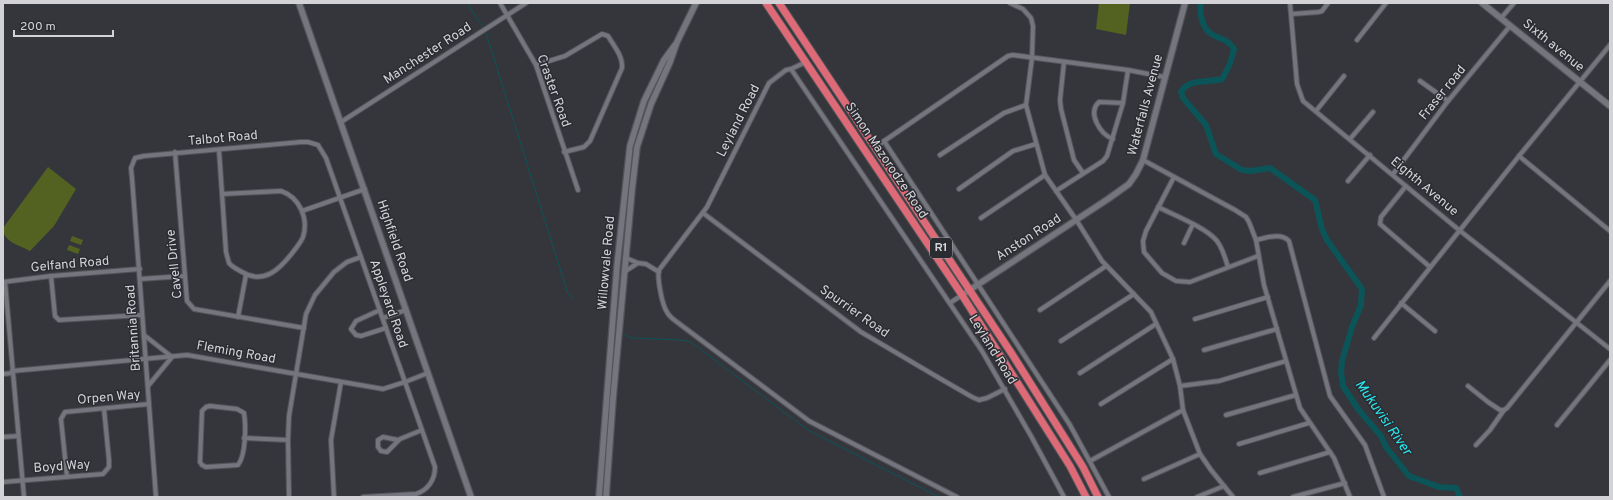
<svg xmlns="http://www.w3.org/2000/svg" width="1613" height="500" viewBox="0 0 1613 500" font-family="Overpass,sans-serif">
<rect width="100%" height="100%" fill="#35363c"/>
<g fill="#536121">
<polygon points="1099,3 1130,3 1126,35 1096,29"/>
<path d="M48,167l28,22 -22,37 -24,25c-11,-6 -27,-9 -27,-23z"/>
<polygon points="72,236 83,240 81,245 70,241"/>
<polygon points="69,245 80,249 78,254 67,250"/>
</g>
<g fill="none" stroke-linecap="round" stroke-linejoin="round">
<g stroke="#0b5457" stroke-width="1">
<polyline points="467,3 482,26"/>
<polyline points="486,33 568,294 574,299"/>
<polyline points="624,335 631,338 681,340 691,342 808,430 939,497"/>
</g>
<path stroke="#0b5457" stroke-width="6" d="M1201,3c-2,9 1,24 9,30 10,8 15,3 24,16 -2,11 -6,20 -12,30 -14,4 -33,-1 -41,13l2,6 23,27 10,29 26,16 9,1 19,-3 45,32 7,29 5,11 35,49 -1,16 -9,22 -10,34 -1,11 2,14 15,23 23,27 5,11 23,29 30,11 17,1 4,9"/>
<defs>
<g id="street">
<polyline points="500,3 536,65 578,190"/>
<polyline points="1010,3 1023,9 1031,18 1033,26 1032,58 1026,105 1045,175 1077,221 1102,261 1151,312 1173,359 1180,386 1183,410 1200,454 1211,470 1233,497"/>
<polyline points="1290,3 1297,84 1303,101 1459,230 1610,349"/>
<polyline points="1292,14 1319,12 1322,11 1328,3"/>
<polyline points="1501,18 1514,3"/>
<polyline points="1357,40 1386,3"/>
<polyline points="1064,62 1060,100 1061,109 1074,160 1083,173"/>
<path d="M536,65l29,-9 37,-22 6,2c6,10 15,20 14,32l-32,73 -6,6 -20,5"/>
<polyline points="791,69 806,62"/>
<polyline points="1420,81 1448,101"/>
<polyline points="1316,111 1344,76"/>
<polyline points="341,122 526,3"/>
<path d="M1113,139c-13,-5 -26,-26 -14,-37l24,1"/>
<polyline points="1350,139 1373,112"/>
<polyline points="884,141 1070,425 1109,497"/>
<polyline points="874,148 1008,56 1013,55 1128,70 1164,77"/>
<path d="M219,150l7,102 3,11c3,4 8,6 13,9 22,13 38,-3 51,-20 4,-5 8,-10 10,-15 6,-19 -4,-40 -22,-46l-59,3"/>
<polyline points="175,152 187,301 194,309 304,328"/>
<polyline points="940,155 1004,113 1026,105"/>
<polyline points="1519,156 1610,231"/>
<polyline points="1143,160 1235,210 1246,217 1249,222 1256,240 1264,285 1300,408 1334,458 1350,497"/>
<polyline points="1393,174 1448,101 1510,26"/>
<polyline points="1174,177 1146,231 1143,241 1144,252 1162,273 1176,281 1190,282 1258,256"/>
<polyline points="1348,181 1370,155"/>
<polyline points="1406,186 1381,217 1380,224 1430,267"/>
<polyline points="959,189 1013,151 1036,144"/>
<polyline points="1056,191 1103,161 1107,156 1123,103 1128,70"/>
<path d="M1158,207c16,8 49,21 59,34 6,8 8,17 11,26"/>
<polyline points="302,211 365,189"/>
<polyline points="703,213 861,332 934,375 972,397 979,400 987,398 1005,389"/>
<polyline points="981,218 1045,175"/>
<path d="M1256,240c10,-2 25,-8 33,1l41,155 35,49 19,52"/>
<polyline points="1184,243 1193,224"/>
<polyline points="626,258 638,263"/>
<polyline points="624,272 638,263 646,264 659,272"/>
<polyline points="51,276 55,316 59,320 142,315"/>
<polyline points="140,279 185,276"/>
<polyline points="3,282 51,276 140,269"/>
<polyline points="5,282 24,497"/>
<polyline points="950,303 962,295"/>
<polyline points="1401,303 1435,331"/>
<polyline points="380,310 356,321 351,329 356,335 361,336 386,328"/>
<polyline points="1040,310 1106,266"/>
<polyline points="238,317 246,275"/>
<polyline points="383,318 406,310"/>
<polyline points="1195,319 1268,297"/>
<polyline points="144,335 172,357 148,386"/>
<polyline points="1374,338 1519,156 1610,45"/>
<polyline points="1061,341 1134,294"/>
<polyline points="1204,350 1277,329"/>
<polyline points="12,371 187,355 383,389 405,382 428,373"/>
<polyline points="1080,373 1156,324"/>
<polyline points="3,374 13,373"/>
<polyline points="1180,386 1219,381 1286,361"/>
<polyline points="1468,386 1488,402 1500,410 1504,410 1507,408 1610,281"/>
<polyline points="1101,404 1173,359"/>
<path d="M210,406l27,3 7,4c2,13 2,42 -6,52l-32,2 -4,-2 -2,-3 2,-51 4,-4z"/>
<polyline points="1226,415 1296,395"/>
<polyline points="1557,425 1610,360"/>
<polyline points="3,437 18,436"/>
<polyline points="244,438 288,440"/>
<polyline points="398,440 383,437 378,440 378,447 381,451 387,452 400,439 422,430"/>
<polyline points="1239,444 1309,423"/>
<polyline points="1476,445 1490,430 1504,410"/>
<polyline points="1090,461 1183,410"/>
<polyline points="1260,473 1330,452"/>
<polyline points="67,477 61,419 65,412 149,404"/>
<polyline points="1144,479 1200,454"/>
<polyline points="3,482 103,474 109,467 109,460 104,409"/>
<path d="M156,497l-24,-319 -1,-10 4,-10 9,-2 157,-14h7l10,3 8,13 109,309c0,13 -7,23 -19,27l-53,3"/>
<polyline points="289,497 288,440 289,416 306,314 315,295 334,272 347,262 361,257"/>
<polyline points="334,497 331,440 341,382"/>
<path d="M957,497l-148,-76 -136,-102c-2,-2 -5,-4 -6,-7 -5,-7 -10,-34 -8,-42l48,-63 62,-124 17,-13 5,-1 191,282 49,85 33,61"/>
<polyline points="1197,497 1224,486"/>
<polyline points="1293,497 1345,483"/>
</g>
<g id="secondary">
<polyline points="299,3 471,497"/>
<polyline points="1482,3 1610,106"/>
<polyline points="962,295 1108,199 1129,184 1136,174 1143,160 1185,3"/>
<polyline points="599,497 617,266 630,146 644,101 664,60 675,45"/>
<polyline points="606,497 613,399 632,190 637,147 651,104 670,62 677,42 696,3"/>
</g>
<g id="highway">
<polyline points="766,3 962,295 1070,466 1086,497"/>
<polyline points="779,3 1012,354 1083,467 1098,497"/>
</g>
</defs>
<use href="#street" stroke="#535459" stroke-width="6"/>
<use href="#secondary" stroke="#535459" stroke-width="8"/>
<use href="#highway" stroke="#535459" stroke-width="9"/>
<use href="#street" stroke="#74757d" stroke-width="4"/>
<use href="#secondary" stroke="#74757d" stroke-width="5.5"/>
<use href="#highway" stroke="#de6a77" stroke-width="7"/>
</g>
<g text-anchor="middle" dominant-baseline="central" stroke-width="3" stroke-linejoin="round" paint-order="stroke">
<rect fill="#2b2c32" stroke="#a1a1a6" stroke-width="1" x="930" y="238" width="22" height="20" rx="3"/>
<g font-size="12" font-weight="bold" fill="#d3d3d7">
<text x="941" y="248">R1</text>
</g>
<g font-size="13" fill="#d3d3d7" stroke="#2b2c32">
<text transform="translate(1553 46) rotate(39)">Sixth avenue</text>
<text transform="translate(428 54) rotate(-33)">Manchester Road</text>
<text transform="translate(553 91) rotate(70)">Craster Road</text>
<text transform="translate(1443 93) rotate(-51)">Fraser road</text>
<text transform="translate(1146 105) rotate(-75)">Waterfalls Avenue</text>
<text transform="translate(739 121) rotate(-63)">Leyland Road</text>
<text transform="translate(223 139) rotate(-5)">Talbot Road</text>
<text transform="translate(886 161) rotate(56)">Simon Mazorodze Road</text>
<text transform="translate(1424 187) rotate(40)">Eighth Avenue</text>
<text transform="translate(1029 238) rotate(-33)">Anston Road</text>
<text transform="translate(394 241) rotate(71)">Highfield Road</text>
<text transform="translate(607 263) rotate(-85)">Willowvale Road</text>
<text transform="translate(175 264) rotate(-96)">Cavell Drive</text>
<text transform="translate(70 265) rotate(-5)">Gelfand Road</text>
<text transform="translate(388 304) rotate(71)">Appleyard Road</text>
<text transform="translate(854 312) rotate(35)">Spurrier Road</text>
<text transform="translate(134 328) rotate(-94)">Britannia Road</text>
<text transform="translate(992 350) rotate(58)">Leyland Road</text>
<text transform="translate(236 353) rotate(10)">Fleming Road</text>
<text transform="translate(109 398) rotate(-5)">Orpen Way</text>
<text transform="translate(62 467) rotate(-4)">Boyd Way</text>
</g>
<g font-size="14" font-style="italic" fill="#26e9ef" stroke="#2b2c32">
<text transform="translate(1383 418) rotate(55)">Mukuvisi River</text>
</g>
</g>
<rect width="1613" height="500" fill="none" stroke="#d3d3d7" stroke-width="8"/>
<path d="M14 30v6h99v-6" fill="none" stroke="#d3d3d7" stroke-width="2"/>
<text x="20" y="30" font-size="12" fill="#d3d3d7" stroke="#2b2c32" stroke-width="3" paint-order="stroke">200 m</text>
</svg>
